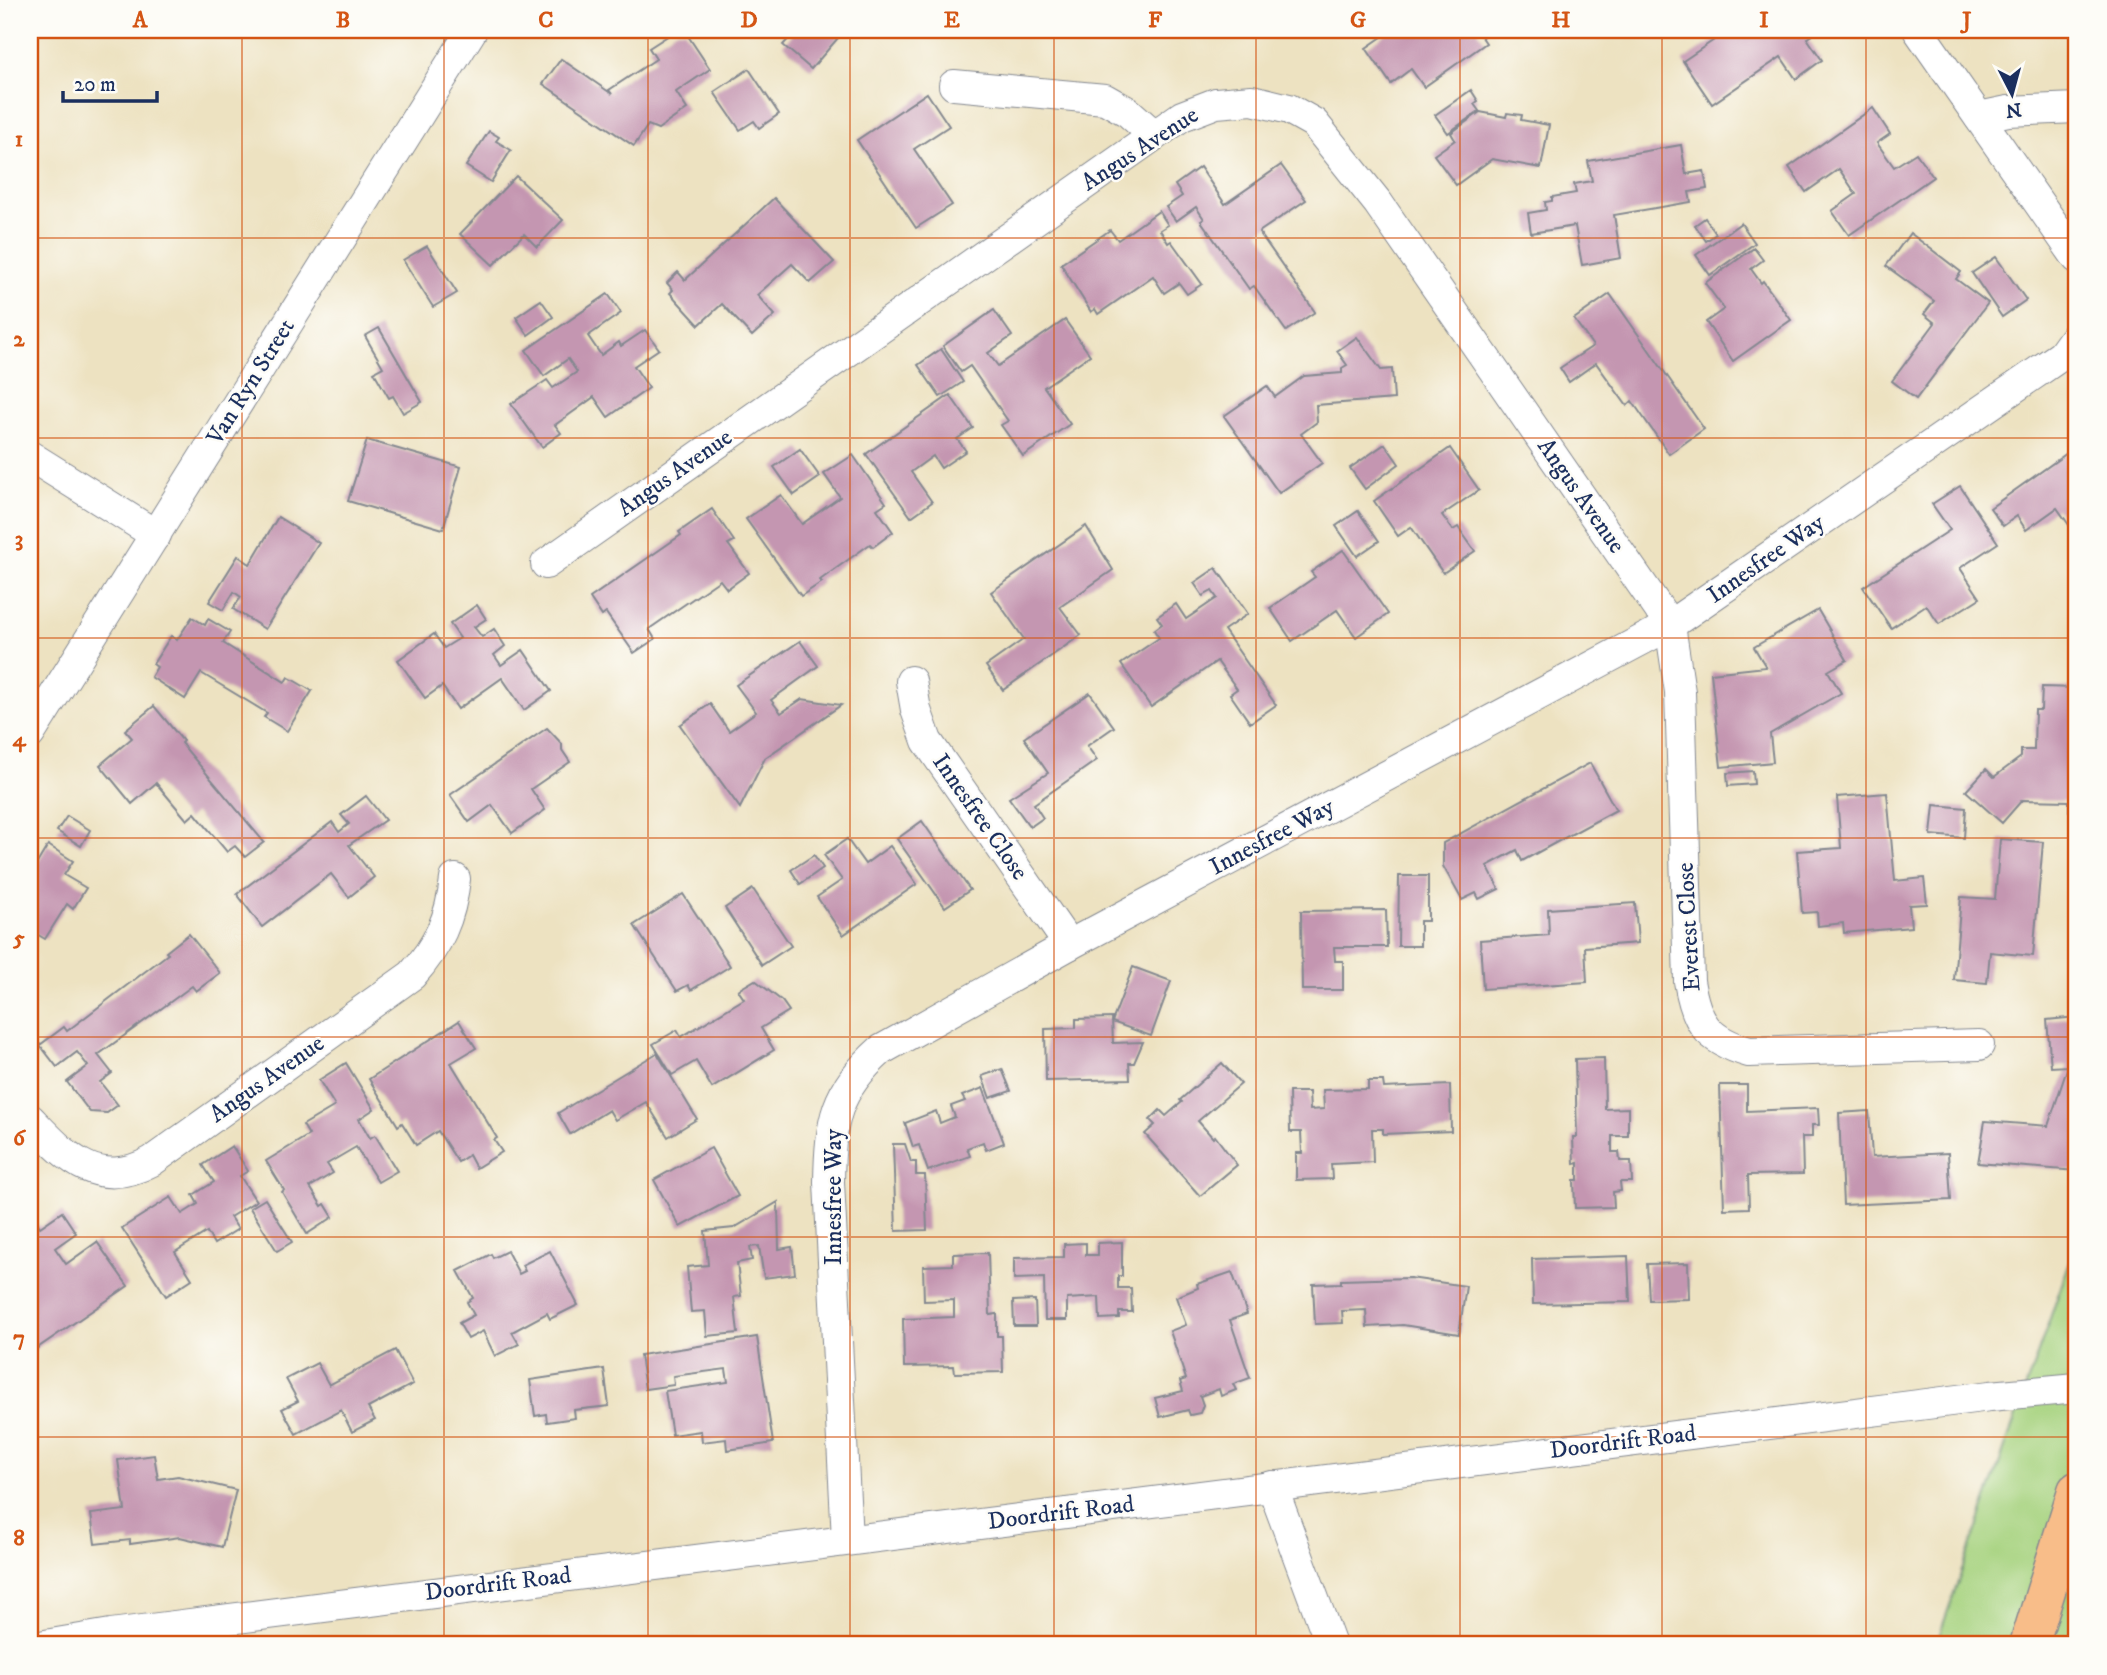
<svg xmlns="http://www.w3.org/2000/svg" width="2107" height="1675" viewBox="0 0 2107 1675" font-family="'IM FELL DW Pica',serif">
<rect width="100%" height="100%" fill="#fdfcf7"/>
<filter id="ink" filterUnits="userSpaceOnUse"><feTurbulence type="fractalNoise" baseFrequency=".0143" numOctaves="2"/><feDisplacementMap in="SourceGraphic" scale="14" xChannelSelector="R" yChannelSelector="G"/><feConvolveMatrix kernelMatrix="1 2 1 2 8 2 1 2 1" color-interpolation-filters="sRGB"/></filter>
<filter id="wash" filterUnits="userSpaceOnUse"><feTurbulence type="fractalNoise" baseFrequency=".00686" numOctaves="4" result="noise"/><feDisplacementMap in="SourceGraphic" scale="28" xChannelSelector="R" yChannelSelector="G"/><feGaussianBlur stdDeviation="1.57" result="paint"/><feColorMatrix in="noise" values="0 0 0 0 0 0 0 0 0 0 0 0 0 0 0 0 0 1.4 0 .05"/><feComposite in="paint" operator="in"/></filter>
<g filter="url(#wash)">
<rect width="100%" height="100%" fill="#ede2c1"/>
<polygon fill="#a7d380" stroke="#61816f" stroke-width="2" points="2077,1241 2077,1645 1936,1645"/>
<g id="blocks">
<g fill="#c496b1">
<polygon points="677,30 684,30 710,69 676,92 687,109 658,129 648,125 634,146 543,84 561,59 612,94 609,90 656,59 649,48"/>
<polygon points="786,30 845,30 811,69 783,45 792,35"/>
<polygon points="1392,30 1477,30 1486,43 1424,87 1411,69 1391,84 1366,48"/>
<polygon points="1729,30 1808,30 1812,35 1807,38 1822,60 1796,79 1781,57 1712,104 1683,61"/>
<polygon points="749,69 779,114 759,128 754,121 740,130 714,92"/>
<polygon points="1471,90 1478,101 1474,104 1479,111 1448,133 1435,115"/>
<polygon points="927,93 949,126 914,149 952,205 916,228 857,140"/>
<polygon points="1873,108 1890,134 1877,143 1894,167 1916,153 1933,177 1849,235 1832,211 1856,194 1839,169 1806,192 1789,167"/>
<polygon points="1480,112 1506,117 1507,113 1522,115 1521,120 1549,125 1541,168 1492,159 1456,185 1434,155 1455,140 1451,133"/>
<polygon points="489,131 499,137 496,141 511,150 491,182 466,166"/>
<polygon points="1681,145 1686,174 1704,171 1707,189 1689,192 1691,202 1614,215 1621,258 1582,265 1575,226 1531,233 1528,213 1546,210 1545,202 1552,201 1552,197 1576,193 1574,184 1592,181 1588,161"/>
<polygon points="1281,165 1306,200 1259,232 1315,312 1286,331 1254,286 1249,289 1201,221 1204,219 1196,207 1176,221 1166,207 1182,196 1175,185 1200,167 1225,204"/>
<polygon points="516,176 563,220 537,247 524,234 493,265 460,234"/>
<polygon points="774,198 834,262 810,283 792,264 757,295 775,315 752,336 722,304 699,325 670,293 673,290 667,283 678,272 685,280"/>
<polygon points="1159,211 1168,225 1160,230 1168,243 1171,241 1202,284 1187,294 1179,283 1164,293 1153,276 1098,314 1095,309 1091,312 1061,264 1110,230 1118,240"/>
<polygon points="1705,218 1716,234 1706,241 1695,225"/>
<polygon points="1741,223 1755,243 1710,275 1696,255"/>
<polygon points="1910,233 1961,272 1956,279 1988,303 1916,399 1892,381 1935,323 1924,314 1934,301 1886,266"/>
<polygon points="427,246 457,293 433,307 403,260"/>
<polygon points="1754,248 1763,260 1751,269 1761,283 1763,281 1791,320 1733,361 1706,322 1724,309 1705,283"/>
<polygon points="1996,257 2026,300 2002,317 1972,273"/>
<polygon points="608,294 621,313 588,336 601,355 619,342 621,346 645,330 659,349 634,366 649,388 608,417 594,397 555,425 561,433 542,447 511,404 547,380 553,388 577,372 568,359 544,376 526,350"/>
<polygon points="1610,294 1704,429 1669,454 1632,401 1627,406 1596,363 1569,382 1560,368 1593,346 1574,319"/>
<polygon points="541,300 553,317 528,335 516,317"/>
<polygon points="994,310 1012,336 988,353 998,366 1065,320 1090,355 1044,387 1070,424 1023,456 1001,425 1008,421 970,366 961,372 943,346"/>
<polygon points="379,328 422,402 403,413 393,396 389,398 374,372 383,367 365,336"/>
<polygon points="1357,337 1381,370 1392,369 1394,399 1316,405 1317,422 1301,434 1322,463 1279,493 1224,416 1267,386 1275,397 1304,376 1342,373 1342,368 1347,365 1337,351"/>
<polygon points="941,349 963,382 940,397 918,365"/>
<polygon points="950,395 973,428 957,439 966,451 941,468 933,456 911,472 932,502 911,517 866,454"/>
<polygon points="367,440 461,467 443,529 348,501"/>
<polygon points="1385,444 1399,464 1365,489 1350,468"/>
<polygon points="2077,446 2077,530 2074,532 2057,508 2026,530 2017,516 2003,526 1990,508"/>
<polygon points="1450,448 1479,490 1442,515 1453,530 1458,527 1475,551 1443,573 1411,527 1398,536 1374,501"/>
<polygon points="800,449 820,477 794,495 774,467"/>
<polygon points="853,455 886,503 877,509 893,532 873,547 870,544 820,580 822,582 801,596 746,519 781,495 802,524 840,497 824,474"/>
<polygon points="1960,486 1998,543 1960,568 1980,598 1939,624 1926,605 1891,628 1863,587 1950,530 1932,504"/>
<polygon points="712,509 734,541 728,544 749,573 727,589 720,580 649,629 655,639 634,653 606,613 602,616 590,598 681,535 679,532"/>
<polygon points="1358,511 1379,541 1357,556 1336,526"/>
<polygon points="278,517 319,543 265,629 233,609 241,597 234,592 223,610 209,602 238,556 250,564"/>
<polygon points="1086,526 1113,570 1060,607 1081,635 1003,690 986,666 1024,639 991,592"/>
<polygon points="1343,550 1388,614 1356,637 1337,610 1292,641 1270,608 1315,577 1311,572"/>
<polygon points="1216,568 1248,614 1224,630 1276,705 1250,723 1230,694 1237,689 1217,661 1151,707 1121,664 1159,638 1154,630 1162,624 1157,617 1176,604 1186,619 1217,598 1212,591 1203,596 1194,583"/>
<polygon points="477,605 486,619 474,627 482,637 494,629 505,646 494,655 501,665 523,650 551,691 524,710 502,678 458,709 442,686 425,698 398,660 434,634 444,648 460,638 450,624"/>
<polygon points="1818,610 1847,660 1828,671 1841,693 1770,734 1773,762 1721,767 1711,673 1766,667 1754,647"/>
<polygon points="192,617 205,625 208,619 230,632 223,643 285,682 288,677 312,691 287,731 264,717 267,713 201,673 185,699 151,677 157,667 153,664 171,636 177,640"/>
<polygon points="800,641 818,666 771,700 781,713 802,699 841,705 765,758 740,808 680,725 710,704 729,731 756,712 736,685"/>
<polygon points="2042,687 2077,688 2077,811 2069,811 2069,801 2022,800 2002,823 1966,791 1986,769 1994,777 2021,757 2021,750 2034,750 2035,710 2041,710"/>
<polygon points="1090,693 1114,727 1087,746 1097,760 1034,804 1043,818 1030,827 1009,798 1048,773 1024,738"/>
<polygon points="154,706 183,741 181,743 264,842 245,857 235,846 227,852 195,813 187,820 156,783 132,804 100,765 132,738 125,730"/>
<polygon points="547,728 562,744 562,750 570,762 531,789 545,810 512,833 492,805 469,822 450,795"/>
<polygon points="1590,763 1616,810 1522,861 1517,850 1487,866 1499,889 1479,899 1476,893 1462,900 1443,866 1443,843"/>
<polygon points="1753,771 1754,784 1728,786 1727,773"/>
<polygon points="1887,793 1895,881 1924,878 1927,904 1909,905 1911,927 1844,933 1843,923 1818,926 1817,912 1802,913 1797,851 1841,848 1837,797"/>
<polygon points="366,796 385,820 349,845 374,877 349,897 331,874 262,927 237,894 332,822 339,832 349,824 341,815"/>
<polygon points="1934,805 1966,808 1964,838 1931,835"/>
<polygon points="67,816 90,830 81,846 57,831"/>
<polygon points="922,821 970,890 945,907 897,839"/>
<polygon points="847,839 865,864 890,846 917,884 843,935 817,897 842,880 824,855"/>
<polygon points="2000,839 2043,842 2033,956 1990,952 1987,983 1954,980 1961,897 1995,899"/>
<polygon points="48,845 73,861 64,875 86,888 73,909 67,904 45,939 30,930 30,875"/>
<polygon points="814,855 823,868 800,884 791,870"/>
<polygon points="1399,876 1428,876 1428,921 1420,921 1420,946 1398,946"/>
<polygon points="753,889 791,946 762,965 725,908"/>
<polygon points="683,894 730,966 691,990 688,985 677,991 634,925"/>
<polygon points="1635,903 1638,943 1585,947 1587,982 1483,989 1480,940 1549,935 1548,909"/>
<polygon points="1386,910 1387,947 1334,947 1335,961 1343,961 1343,990 1302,990 1301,911"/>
<polygon points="189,934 220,973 196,991 192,986 98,1055 112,1073 100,1082 118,1105 107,1113 90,1112 67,1082 88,1066 77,1052 57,1067 40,1045 64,1027 67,1031 75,1025 168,954 166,952"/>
<polygon points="1133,967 1171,981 1151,1036 1112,1022"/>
<polygon points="755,980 782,1001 789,1011 761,1028 774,1050 712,1088 696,1061 672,1075 653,1044 677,1030 681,1037 744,999 738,990"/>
<polygon points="2077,1017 2077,1171 1978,1163 1985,1121 2048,1126 2068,1066 2051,1067 2047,1020"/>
<polygon points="1112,1018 1113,1043 1143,1042 1134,1063 1129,1063 1130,1079 1046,1081 1045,1029 1076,1028 1076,1019"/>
<polygon points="459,1021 476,1048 451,1063 497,1138 494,1140 502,1152 476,1168 469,1155 458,1162 438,1131 416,1145 402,1123 398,1126 369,1079"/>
<polygon points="657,1053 697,1119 668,1137 646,1102 615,1120 609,1110 570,1134 558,1113"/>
<polygon points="1604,1058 1605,1109 1628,1108 1628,1136 1612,1136 1612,1152 1619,1152 1620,1161 1631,1161 1632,1182 1620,1182 1621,1191 1613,1192 1614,1207 1575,1208 1574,1180 1578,1180 1578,1163 1574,1164 1573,1137 1577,1137 1575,1059"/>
<polygon points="346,1063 374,1109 359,1119 370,1138 375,1135 397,1171 378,1182 356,1147 327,1164 333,1173 310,1187 322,1206 325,1204 333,1217 307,1234 282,1192 284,1190 266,1161 309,1135 303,1125 335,1106 319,1080"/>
<polygon points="1222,1063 1241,1084 1198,1121 1213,1138 1215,1136 1237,1165 1200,1196 1145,1134 1155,1125 1150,1120 1160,1110 1166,1116 1182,1102 1180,1100"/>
<polygon points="1002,1069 1011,1091 990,1098 982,1076"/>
<polygon points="1368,1081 1383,1081 1384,1088 1450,1085 1451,1131 1383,1134 1383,1129 1372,1129 1373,1162 1331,1164 1332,1179 1296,1180 1296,1153 1302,1153 1301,1132 1290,1132 1289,1092 1309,1092 1310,1110 1324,1109 1323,1090 1368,1089"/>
<polygon points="1720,1085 1747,1085 1747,1111 1818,1108 1819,1125 1812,1125 1812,1137 1802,1137 1803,1174 1748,1175 1749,1208 1724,1209"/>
<polygon points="983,1088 1004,1143 986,1150 983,1142 967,1148 970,1156 928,1171 919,1145 913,1147 905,1123 936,1111 940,1123 955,1117 951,1106 965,1101 962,1096"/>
<polygon points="1869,1111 1872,1157 1948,1153 1951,1200 1843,1205 1839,1113"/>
<polygon points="893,1144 905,1144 911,1162 916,1162 916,1175 925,1175 927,1230 896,1231"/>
<polygon points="232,1146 248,1171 240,1176 256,1201 230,1217 238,1229 214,1244 207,1232 175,1252 192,1279 166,1296 122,1228 171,1197 182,1214 198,1204 193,1195 214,1182 203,1165"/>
<polygon points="711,1148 738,1196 680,1227 654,1180"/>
<polygon points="265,1199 292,1242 277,1251 250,1208"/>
<polygon points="778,1202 779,1249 792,1247 795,1274 764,1278 759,1246 750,1247 752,1260 737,1263 741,1296 734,1297 738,1333 707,1336 705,1311 691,1312 687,1267 708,1265 705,1231 734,1228"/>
<polygon points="62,1212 76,1233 55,1248 66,1264 97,1242 128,1286 30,1353 30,1230 38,1224 40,1227"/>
<polygon points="1122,1242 1122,1276 1118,1276 1118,1288 1131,1288 1132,1312 1119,1312 1119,1318 1100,1319 1099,1297 1067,1299 1067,1320 1045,1320 1044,1278 1014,1279 1014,1258 1064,1257 1064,1244 1086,1243 1086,1255 1098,1255 1098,1243"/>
<polygon points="507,1251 519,1274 525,1271 522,1265 550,1251 578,1305 550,1319 547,1313 512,1332 519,1344 495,1356 483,1331 468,1339 459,1323 474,1315 467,1302 473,1298 458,1271 491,1254 493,1258"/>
<polygon points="988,1253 990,1315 997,1314 997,1336 1002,1336 1003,1372 955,1373 954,1366 904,1367 903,1319 954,1317 954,1300 924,1301 923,1266 953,1265 953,1254"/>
<polygon points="1628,1256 1630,1302 1533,1304 1532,1259"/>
<polygon points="1688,1263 1689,1299 1649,1300 1647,1264"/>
<polygon points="1232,1272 1247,1314 1230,1320 1250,1378 1233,1384 1236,1390 1221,1396 1219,1389 1200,1396 1203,1405 1200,1413 1190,1415 1188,1410 1160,1417 1155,1398 1183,1391 1180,1381 1186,1379 1170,1331 1186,1325 1176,1297 1198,1288 1197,1284"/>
<polygon points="1410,1278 1466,1286 1459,1334 1403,1325 1367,1327 1366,1310 1342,1311 1343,1323 1315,1324 1313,1284 1341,1283 1341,1280"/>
<polygon points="1035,1300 1036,1326 1014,1326 1013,1301"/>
<polygon points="757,1337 773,1443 727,1450 726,1439 702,1442 701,1431 672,1435 665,1391 728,1382 726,1369 673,1376 674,1385 645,1389 640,1355"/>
<polygon points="395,1350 413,1384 368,1408 375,1420 352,1432 341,1410 296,1434 282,1409 298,1401 286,1379 317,1363 329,1385"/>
<polygon points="604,1369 609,1406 574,1410 575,1418 547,1422 546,1414 535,1416 530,1380"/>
<polygon points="154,1455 158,1479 178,1476 236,1490 222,1547 180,1537 130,1544 130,1540 95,1544 91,1514 125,1510 118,1460"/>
</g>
</g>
</g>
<g filter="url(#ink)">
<use href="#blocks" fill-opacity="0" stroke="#848890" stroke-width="2"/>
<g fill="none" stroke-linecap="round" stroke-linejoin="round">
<defs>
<g id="minor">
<polyline points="1918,30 2077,258"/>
<polyline points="954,85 1105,99 1128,112 1154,135"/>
<polyline points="1979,117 2008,111 2077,108"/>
<polyline points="30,456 156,535"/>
<path d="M546,564l636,-448 34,-13 36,-3 37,9 25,14 64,80 292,422 10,67 9,289c7,42 18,59 60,71l230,-7"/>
<polyline points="911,681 916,710 927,741 1069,945"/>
<polyline points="30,734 472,30"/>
<path d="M30,1119c37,38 66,72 122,42l260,-186c26,-29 39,-57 43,-96"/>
<polyline points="1272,1486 1331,1645"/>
<path d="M847,1540l-18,-358c1,-61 6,-91 52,-132l188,-105 601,-320 392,-270 15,-21"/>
<polyline points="45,1645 111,1634 1990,1396 2077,1388"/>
</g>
<polyline id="highway" points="2029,1645 2077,1491"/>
</defs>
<use href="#minor" stroke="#848890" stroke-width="32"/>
<use href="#highway" stroke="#848890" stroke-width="41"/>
<use href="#minor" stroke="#fff" stroke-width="30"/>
<use href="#highway" stroke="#f8bd89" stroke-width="38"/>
</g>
</g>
<path fill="none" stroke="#d45514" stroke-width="2" stroke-opacity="0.55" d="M242,30v1615M444,30v1615M648,30v1615M850,30v1615M1054,30v1615M1256,30v1615M1460,30v1615M1662,30v1615M1866,30v1615M30,238h2047M30,438h2047M30,638h2047M30,838h2047M30,1037h2047M30,1237h2047M30,1437h2047"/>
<g text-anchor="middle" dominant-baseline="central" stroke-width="5" stroke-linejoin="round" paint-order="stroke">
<g font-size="24" fill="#1b2f5e" stroke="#fdfcf7">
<text transform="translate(1140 149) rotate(-33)">Angus Avenue</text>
<text transform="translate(251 382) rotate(-58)">Van Ryn Street</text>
<text transform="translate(675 473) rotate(-35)">Angus Avenue</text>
<text transform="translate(1581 496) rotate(55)">Angus Avenue</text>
<text transform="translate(1766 559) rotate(-35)">Innesfree Way</text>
<text transform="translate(980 817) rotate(55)">Innesfree Close</text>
<text transform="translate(1272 837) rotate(-28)">Innesfree Way</text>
<text transform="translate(1689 927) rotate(-93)">Everest Close</text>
<text transform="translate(267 1079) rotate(-35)">Angus Avenue</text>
<text transform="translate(834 1197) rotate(-90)">Innesfree Way</text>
<text transform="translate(1623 1442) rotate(-7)">Doordrift Road</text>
<text transform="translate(1061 1513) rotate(-7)">Doordrift Road</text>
<text transform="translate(498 1584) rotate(-7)">Doordrift Road</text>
</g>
</g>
<rect width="2107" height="1675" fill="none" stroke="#fdfcf7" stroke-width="77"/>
<g transform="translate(2012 94) rotate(174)" stroke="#fdfcf7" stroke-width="5" paint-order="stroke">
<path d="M0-5L12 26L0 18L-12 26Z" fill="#1b2f5e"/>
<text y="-10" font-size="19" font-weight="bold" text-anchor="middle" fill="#1b2f5e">N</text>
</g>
<path d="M63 91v10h94v-10" fill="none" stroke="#1b2f5e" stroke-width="3.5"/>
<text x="74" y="91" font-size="21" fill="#1b2f5e" stroke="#fdfcf7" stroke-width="5" paint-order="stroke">20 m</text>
<rect x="38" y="38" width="2030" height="1598" fill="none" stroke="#d45514" stroke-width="2.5"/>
<g font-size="23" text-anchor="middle" font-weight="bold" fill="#d45514">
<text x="140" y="27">A</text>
<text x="343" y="27">B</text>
<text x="546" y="27">C</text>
<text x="749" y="27">D</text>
<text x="952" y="27">E</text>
<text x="1155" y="27">F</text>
<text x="1358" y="27">G</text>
<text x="1561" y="27">H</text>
<text x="1764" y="27">I</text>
<text x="1967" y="27">J</text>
<text x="19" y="146">1</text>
<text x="19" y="346">2</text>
<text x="19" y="546">3</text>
<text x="19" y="746">4</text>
<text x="19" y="945">5</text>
<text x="19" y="1145">6</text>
<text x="19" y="1345">7</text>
<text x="19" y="1545">8</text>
</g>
</svg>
